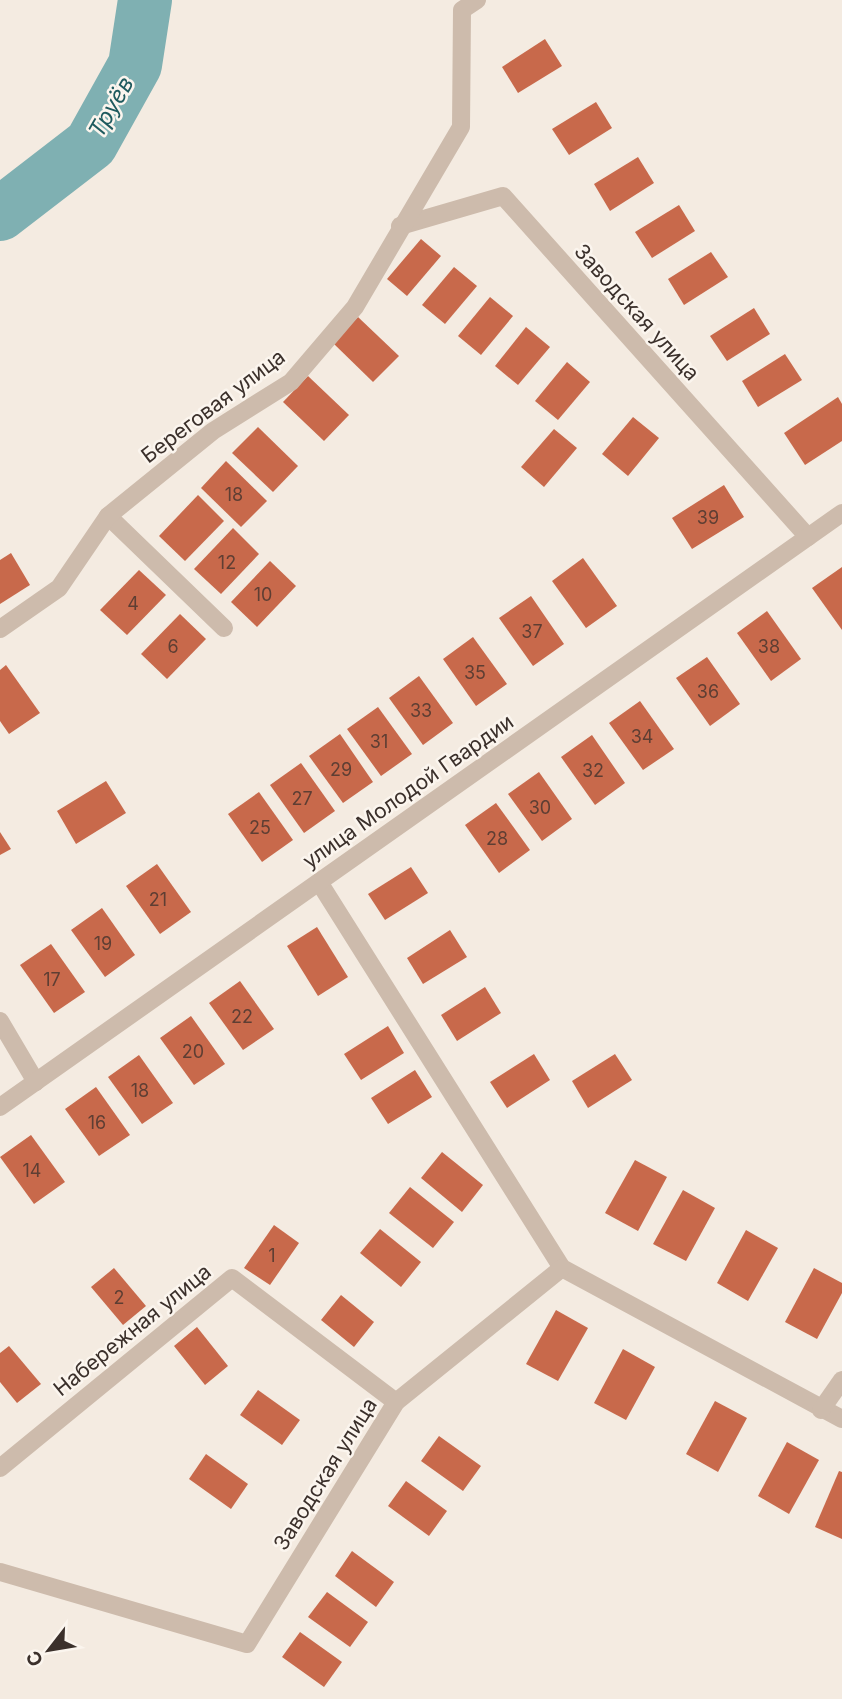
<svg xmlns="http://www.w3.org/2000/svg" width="842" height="1699" viewBox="0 0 842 1699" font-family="Inter,sans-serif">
<rect width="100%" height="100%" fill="#f4ebe1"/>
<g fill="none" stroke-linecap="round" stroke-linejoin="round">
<polyline stroke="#7fb0b2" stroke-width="54" points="0,214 91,144 135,65 145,0"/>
</g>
<g fill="#c8694b">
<polygon points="545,39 562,66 518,93 502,67"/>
<polygon points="596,102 612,128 569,155 552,129"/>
<polygon points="638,157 654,183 610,211 594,184"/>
<polygon points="679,205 695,231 652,258 635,232"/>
<polygon points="421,239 441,256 407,296 387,279"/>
<polygon points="711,252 728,277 684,305 668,279"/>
<polygon points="454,267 477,286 445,324 422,305"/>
<polygon points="490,297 513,316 481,355 458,336"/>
<polygon points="754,308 770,334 727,361 710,336"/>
<polygon points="358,317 399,356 373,382 333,343"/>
<polygon points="526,327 550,347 518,385 495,366"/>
<polygon points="785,354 802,380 758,407 742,381"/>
<polygon points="567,362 590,382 558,420 535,401"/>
<polygon points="308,376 349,415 324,441 283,402"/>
<polygon points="838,397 842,404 842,441 805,465 784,433"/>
<polygon points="633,417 659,438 628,476 602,454"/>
<polygon points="258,427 298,466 273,492 232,453"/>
<polygon points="554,429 577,448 544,487 521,467"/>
<polygon points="226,461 267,501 241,527 201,488"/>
<polygon points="724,485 744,517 692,549 672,518"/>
<polygon points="198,495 224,521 185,561 159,536"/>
<polygon points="233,528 259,554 221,594 194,569"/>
<polygon points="11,553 30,585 0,604 0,560"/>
<polygon points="583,558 617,606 586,628 552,581"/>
<polygon points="270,561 296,586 257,627 231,602"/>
<polygon points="842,567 842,630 812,588"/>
<polygon points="139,570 166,595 127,635 100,610"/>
<polygon points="531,596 564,644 533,666 499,618"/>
<polygon points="767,611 801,659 771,681 737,633"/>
<polygon points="180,614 206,639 167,679 141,654"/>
<polygon points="473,637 507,684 476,706 443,659"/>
<polygon points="707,657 740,704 710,726 676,678"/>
<polygon points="6,665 40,713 9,734 0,721 0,670"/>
<polygon points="419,676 453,723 423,745 389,698"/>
<polygon points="640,701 674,749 643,770 609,723"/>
<polygon points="378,707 412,754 381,776 347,729"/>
<polygon points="340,734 373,782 343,803 309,756"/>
<polygon points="592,735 625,783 595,805 561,757"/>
<polygon points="301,763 335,811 304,833 270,785"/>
<polygon points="539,772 572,819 542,841 508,794"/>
<polygon points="106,781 126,813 76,844 57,811"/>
<polygon points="259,792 293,840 262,862 228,814"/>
<polygon points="496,803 530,850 499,873 465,825"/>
<polygon points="0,832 11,849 0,855"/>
<polygon points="157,864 191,912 160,934 126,886"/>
<polygon points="411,867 428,893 385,920 368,894"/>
<polygon points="102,908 135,955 105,977 71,930"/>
<polygon points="317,927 348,977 318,996 287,946"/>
<polygon points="450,930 467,957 423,984 407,958"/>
<polygon points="51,944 85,992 54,1013 20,965"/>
<polygon points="240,981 274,1029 243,1050 209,1003"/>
<polygon points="485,987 501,1013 457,1041 441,1015"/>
<polygon points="191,1016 225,1064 194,1085 160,1038"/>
<polygon points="388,1026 404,1053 361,1080 344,1054"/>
<polygon points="534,1054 550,1080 507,1108 490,1082"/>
<polygon points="615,1054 632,1080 588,1108 572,1081"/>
<polygon points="139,1055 173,1103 142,1124 108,1077"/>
<polygon points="415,1070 432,1097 388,1124 371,1098"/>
<polygon points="96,1087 130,1135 99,1156 65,1109"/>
<polygon points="31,1135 65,1182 34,1204 0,1157"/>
<polygon points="442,1152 483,1185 462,1212 421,1178"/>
<polygon points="635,1160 667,1177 638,1231 605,1213"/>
<polygon points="410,1187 454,1222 433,1248 389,1213"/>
<polygon points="683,1190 715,1208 686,1261 653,1244"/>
<polygon points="274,1225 299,1243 270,1285 244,1268"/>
<polygon points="380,1229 421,1262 401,1287 360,1253"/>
<polygon points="746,1230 778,1248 748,1301 717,1283"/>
<polygon points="114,1268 146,1306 123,1325 91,1287"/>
<polygon points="814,1268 842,1283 842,1293 817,1339 785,1322"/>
<polygon points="341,1295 374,1322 354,1347 321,1320"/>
<polygon points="556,1310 588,1328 558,1381 526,1364"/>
<polygon points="197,1327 228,1366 205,1385 174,1346"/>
<polygon points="9,1346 41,1384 17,1403 0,1382 0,1353"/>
<polygon points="623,1349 655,1367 626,1420 594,1403"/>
<polygon points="258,1390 300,1420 282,1445 240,1415"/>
<polygon points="715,1401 747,1418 718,1472 686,1454"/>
<polygon points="439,1436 481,1466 463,1491 421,1461"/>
<polygon points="787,1442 819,1460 789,1514 758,1496"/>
<polygon points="206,1454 248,1484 231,1509 189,1479"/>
<polygon points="839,1471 842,1472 842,1539 815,1527"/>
<polygon points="406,1481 447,1511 429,1536 388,1506"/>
<polygon points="352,1551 394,1582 376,1607 335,1576"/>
<polygon points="327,1592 368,1622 350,1647 308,1617"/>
<polygon points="300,1632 342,1662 324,1687 282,1657"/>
</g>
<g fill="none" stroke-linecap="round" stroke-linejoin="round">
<g stroke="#cdbbac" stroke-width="18">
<polyline points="400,226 503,196 808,537"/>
<polyline points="108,516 224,628"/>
<polyline points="0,629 59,588 108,516 213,431 291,382 355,307 461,127 462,10 477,0"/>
<polyline points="319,882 562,1268 842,1419"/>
<polyline points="0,1021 36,1082"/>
<polyline points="0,1107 842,513"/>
<polyline points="821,1410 842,1380"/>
<polyline points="0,1468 232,1278 396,1402"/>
<polyline points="0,1572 247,1644 396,1402 562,1268"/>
</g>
</g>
<g text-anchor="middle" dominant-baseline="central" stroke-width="5" stroke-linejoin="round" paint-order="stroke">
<g font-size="18" fill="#5e3e33">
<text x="234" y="494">18</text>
<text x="708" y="517">39</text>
<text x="227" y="562">12</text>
<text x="263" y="594">10</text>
<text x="133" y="603">4</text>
<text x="532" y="631">37</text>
<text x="173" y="646">6</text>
<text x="769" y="646">38</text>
<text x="475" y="672">35</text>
<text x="708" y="691">36</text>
<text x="421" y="710">33</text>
<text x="642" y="736">34</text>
<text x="379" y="741">31</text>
<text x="341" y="769">29</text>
<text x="593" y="770">32</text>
<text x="302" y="798">27</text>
<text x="540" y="807">30</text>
<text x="260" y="827">25</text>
<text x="497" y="838">28</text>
<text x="158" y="899">21</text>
<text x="103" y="943">19</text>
<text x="52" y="979">17</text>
<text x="242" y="1016">22</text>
<text x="193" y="1051">20</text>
<text x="140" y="1090">18</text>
<text x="97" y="1122">16</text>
<text x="32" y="1170">14</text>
<text x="272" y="1255">1</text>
<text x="119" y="1297">2</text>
</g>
<g font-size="21" fill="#3b302b" stroke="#fbf5ee">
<text transform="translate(637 312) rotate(48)">Заводская улица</text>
<text transform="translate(213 406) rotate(-37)">Береговая улица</text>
<text transform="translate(408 791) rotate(-35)">улица Молодой Гвардии</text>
<text transform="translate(132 1330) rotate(-39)">Набережная улица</text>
<text transform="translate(325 1474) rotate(-58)">Заводская улица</text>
</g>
<g font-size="23" font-style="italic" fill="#1f5a5e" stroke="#fbf5ee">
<text transform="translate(111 107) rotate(-60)">Труёв</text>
</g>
</g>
<g transform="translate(49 1650) rotate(239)" stroke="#fbf5ee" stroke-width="5" paint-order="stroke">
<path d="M0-5L12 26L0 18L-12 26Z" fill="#3b302b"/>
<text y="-10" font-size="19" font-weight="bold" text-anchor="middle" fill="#3b302b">С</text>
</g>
</svg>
